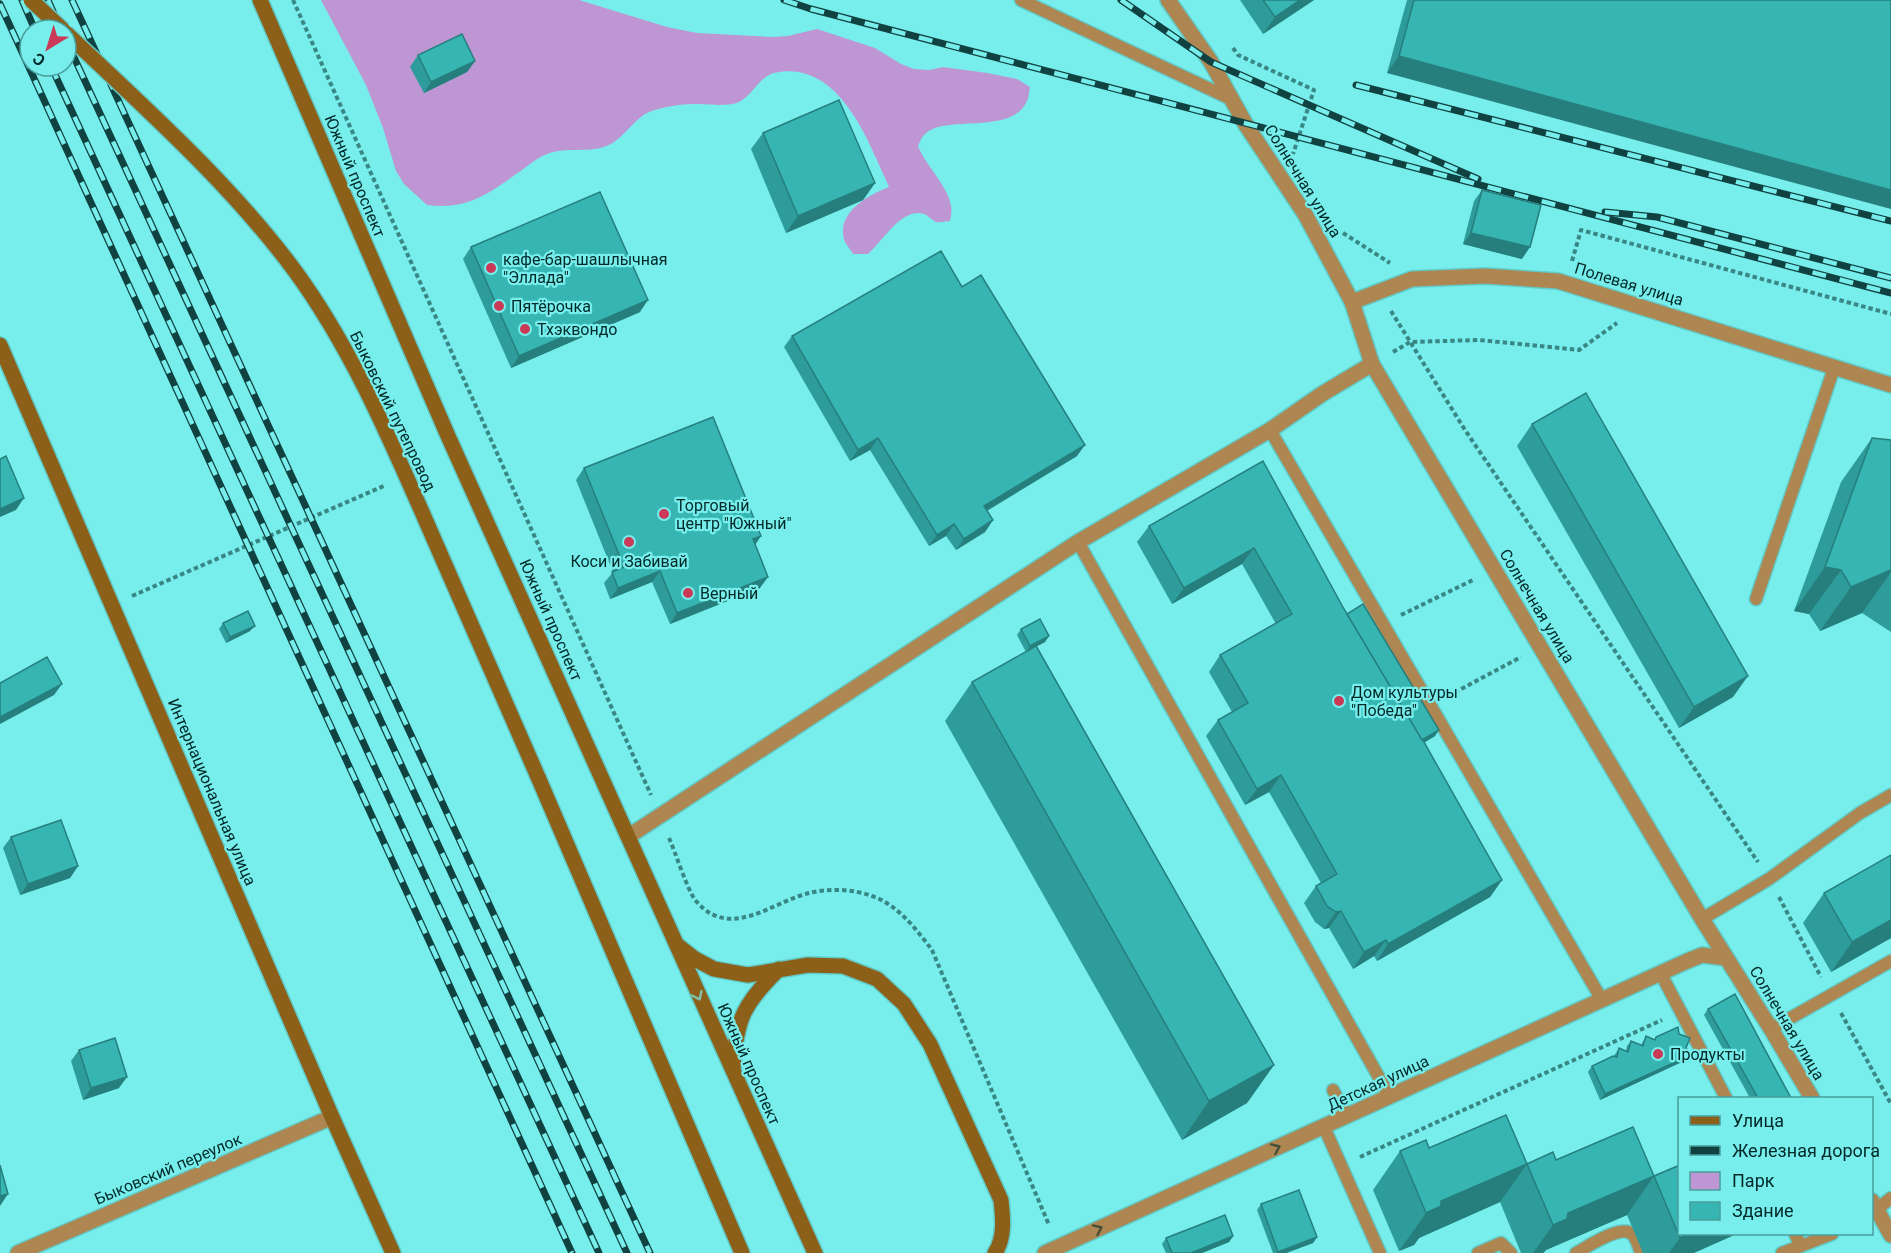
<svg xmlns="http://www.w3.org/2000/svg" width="1891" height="1253" viewBox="0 0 1891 1253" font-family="Roboto,sans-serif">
<rect width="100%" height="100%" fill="#77eeeb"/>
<path fill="#be96d3" d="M321,0h258l88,27 30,6 76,4 15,-1 29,-7 58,19 26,16 13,5 15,1 14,-3 44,6 30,6 13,8c-1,4 -1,10 -3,14 -15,35 -81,13 -102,33 -3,2 -5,8 -7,12 8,20 30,40 33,60 1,5 0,10 -1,15 -4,0 -11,2 -14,1 -5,-2 -8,-7 -12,-8 -22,-7 -41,27 -56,40h-15c-2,-4 -6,-8 -8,-12 -11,-28 23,-47 44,-55 -4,-10 -9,-19 -13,-29 -18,-41 -48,-97 -102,-85 -14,3 -22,23 -35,29 -10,5 -34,2 -45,2 -14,0 -32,3 -45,8 -14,6 -24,24 -38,32 -21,11 -45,1 -66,11 -8,3 -16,10 -23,15 -33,23 -53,40 -95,35l-23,-21 -8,-13 -13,-43 -17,-43z"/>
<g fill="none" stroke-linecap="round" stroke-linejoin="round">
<defs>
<g id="lane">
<polyline points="1021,0 1233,100"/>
<polyline points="1270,430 1602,1000"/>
<polyline points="1078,542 1390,1097"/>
<polyline points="1756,599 1834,368"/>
<polyline points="1702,919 1769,879 1860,813 1891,795"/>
<polyline points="1661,974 1726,1098"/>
<polyline points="1771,1029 1891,961"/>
<polyline points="1333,1090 1347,1117"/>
<polyline points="1324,1127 1380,1253"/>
<polyline points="1872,1213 1891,1198"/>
<polyline points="1795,1234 1801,1246 1832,1234"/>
<polyline points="1478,1253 1501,1243 1511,1253"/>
<path d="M1576,1253c13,-7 46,-30 57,-18 4,5 6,13 8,18"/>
<polyline points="1782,1253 1801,1246"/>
</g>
<g id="street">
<polyline points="1168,0 1211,62 1246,125 1305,214 1352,302 1372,364 1702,919 1771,1029 1812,1098"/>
<polyline points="1352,302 1412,279 1485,276 1558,281 1891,385"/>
<polyline points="629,836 1078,542 1270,430 1322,394 1372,364"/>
<polyline points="1872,1201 1891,1235"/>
<polyline points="18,1253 332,1117"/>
<polyline points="1045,1253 1685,962 1702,955 1726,958"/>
</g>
<g id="secondary">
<polyline points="260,0 448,436 815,1253"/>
<polyline points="0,345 332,1117 393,1253"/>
<polyline points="538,777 742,1253"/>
<path d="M677,945l18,14 19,10 34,6 60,-10 35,1 34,13 27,25 26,40 71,156c2,18 4,38 -6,53"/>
<path d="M733,1069c3,-49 10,-65 46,-100"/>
</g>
</defs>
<use href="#lane" stroke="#62cbc8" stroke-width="15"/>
<use href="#street" stroke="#62cbc8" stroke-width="18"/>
<use href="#secondary" stroke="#62cbc8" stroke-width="18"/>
<g stroke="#398785" stroke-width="4" stroke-dasharray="4.5 3" stroke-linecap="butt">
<polyline points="293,0 651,795"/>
<polyline points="1233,48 1238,55 1314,90 1293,154"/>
<polyline points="1343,233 1390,263"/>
<polyline points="1572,261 1581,230 1891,314"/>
<polyline points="1391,311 1465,430 1758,862"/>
<polyline points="1393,352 1410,342 1479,340 1579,350 1617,323"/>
<polyline points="132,596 386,485"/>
<polyline points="1401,615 1473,580"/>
<polyline points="1448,696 1521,657"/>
<path d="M669,838c6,13 19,54 27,63 34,40 76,1 113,-8 20,-5 44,-4 63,3 25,8 45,34 60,54l117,275"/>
<polyline points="1779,897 1821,977"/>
<polyline points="1841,1013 1891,1104"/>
<polyline points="1360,1157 1662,1020"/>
</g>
<use href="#lane" stroke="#ad8652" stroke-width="12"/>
<use href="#street" stroke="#ad8652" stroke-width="15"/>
<use href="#secondary" stroke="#8d601a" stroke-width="15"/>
<defs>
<g id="rail">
<polyline points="22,0 35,30"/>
<polyline points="48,0 61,30"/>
<polyline points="72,0 650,1253"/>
<polyline points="784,0 811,9 1891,293"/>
<polyline points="1121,0 1211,62 1478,179"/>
<polyline points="0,4 572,1253"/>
<polyline points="66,40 627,1253"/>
<polyline points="51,66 599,1253"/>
<polyline points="1356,85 1891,221"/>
<polyline points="1605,212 1657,217 1891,278"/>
</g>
</defs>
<use href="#rail" stroke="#104242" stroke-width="7"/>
<use href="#rail" stroke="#77eeeb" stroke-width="4.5" stroke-dasharray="14" stroke-linecap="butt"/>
<defs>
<g id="secondary-bridge">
<polyline points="31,0 63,30"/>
<path d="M66,33c80,76 163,149 229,238 57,78 95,168 134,257 36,83 73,166 109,249"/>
</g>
</defs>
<use href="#secondary-bridge" stroke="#62cbc8" stroke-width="18" stroke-linecap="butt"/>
<use href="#secondary-bridge" stroke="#8d601a" stroke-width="15"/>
</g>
<g fill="#2e9c9a">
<polygon points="1240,0 1314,0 1263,34"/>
<polygon points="1407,0 1891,0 1387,73"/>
<polygon points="418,55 475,61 467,72 424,93 410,67"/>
<polygon points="763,133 875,183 863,200 786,233 751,149"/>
<polygon points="1482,190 1522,259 1463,244 1474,201"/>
<polygon points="471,247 640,312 511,368 463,259"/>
<polygon points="962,287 1077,456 987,511 993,520 985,532 956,550 946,536 929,546 870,450 850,461 784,347 792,336"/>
<polygon points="1532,424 1733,697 1679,728 1517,446"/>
<polygon points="1872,438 1891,440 1891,632 1862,613 1820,631 1809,614 1794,611 1841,482"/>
<polygon points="1263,461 1347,614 1435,736 1424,743 1502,880 1490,897 1377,961 1374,956 1353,969 1329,928 1324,929 1315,922 1304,903 1316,886 1321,883 1269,792 1245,805 1206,736 1218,720 1232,712 1209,672 1220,655 1276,624 1242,564 1172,604 1137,542 1149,526"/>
<polygon points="584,468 755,544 760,588 670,624 652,582 610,599 604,583 613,572 576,480"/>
<polygon points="223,623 250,631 226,643 219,629"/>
<polygon points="1021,629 1045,642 1037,646 1274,1065 1247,1103 1182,1140 945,721 972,682 1026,652 1017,635"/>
<polygon points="11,837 78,866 70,878 20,895 3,848"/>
<polygon points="1891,855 1891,938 1831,972 1803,923 1824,893"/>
<polygon points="1708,1009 1791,1098 1750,1098 1704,1015"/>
<polygon points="1679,1034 1686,1048 1686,1060 1600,1100 1588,1072 1592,1066 1614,1056 1619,1048 1626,1051 1627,1046 1631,1041 1641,1045 1646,1036 1654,1040 1656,1037"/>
<polygon points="79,1050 119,1088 83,1100 71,1061"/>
<polygon points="1429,1148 1527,1164 1556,1160 1654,1176 1694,1253 1643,1253 1627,1215 1546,1250 1543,1253 1521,1253 1500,1202 1419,1238 1414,1245 1399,1251 1373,1190 1400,1151"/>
<polygon points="1261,1204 1317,1237 1313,1243 1286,1253 1273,1253 1257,1210"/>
<polygon points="1233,1236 1229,1242 1202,1253 1166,1253 1162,1244 1166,1238"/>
</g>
<g fill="#267f7d">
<polygon points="1300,0 1314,0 1263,34 1275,17"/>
<polygon points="1399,56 1891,190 1891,209 1387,73"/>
<polygon points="475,61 467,72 424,93 431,82"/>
<polygon points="875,183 863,200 786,233 798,216"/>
<polygon points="1471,233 1530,247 1522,259 1463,244"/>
<polygon points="648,300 640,312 511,368 519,356"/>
<polygon points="878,438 870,450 850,461 858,450"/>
<polygon points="1085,445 1077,456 976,517 984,506"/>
<polygon points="24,498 16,510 0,517 0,509"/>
<polygon points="993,520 985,532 956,550 964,539"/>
<polygon points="954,524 946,536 929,546 937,535"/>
<polygon points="761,536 753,548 753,539"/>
<polygon points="1254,548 1242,564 1172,604 1184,588"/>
<polygon points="1825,567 1841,570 1809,614 1794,611"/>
<polygon points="1891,570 1891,572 1862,613 1820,631 1851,587"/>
<polygon points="660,571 652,582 610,599 618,588"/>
<polygon points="768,577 760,588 670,624 677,613"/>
<polygon points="255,626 250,631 226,643 230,637"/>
<polygon points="1049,636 1045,642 1026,652 1030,646"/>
<polygon points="1748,676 1733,697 1679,728 1694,707"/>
<polygon points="62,684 54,695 0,724 0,717"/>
<polygon points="1439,730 1435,736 1408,752 1412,746"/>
<polygon points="1281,775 1269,792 1245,805 1257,789"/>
<polygon points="78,866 70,878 20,895 28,884"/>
<polygon points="1502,880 1490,897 1377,961 1388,944"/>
<polygon points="1341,911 1329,928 1324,929 1336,912"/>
<polygon points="1891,920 1891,938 1831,972 1852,942"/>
<polygon points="1386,940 1374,956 1353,969 1364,952"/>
<polygon points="1691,1055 1686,1060 1600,1100 1605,1094"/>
<polygon points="1274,1065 1247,1103 1182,1140 1209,1101"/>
<polygon points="127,1077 119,1088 83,1100 91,1088"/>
<polygon points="1527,1164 1500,1202 1419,1238 1414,1245 1399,1251 1426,1213 1441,1201"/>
<polygon points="1654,1176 1627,1215 1546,1250 1543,1253 1533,1253 1553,1225 1568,1213"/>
<polygon points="8,1194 0,1206 0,1196"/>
<polygon points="1689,1233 1739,1233 1694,1253 1669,1253 1680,1238"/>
<polygon points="1233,1236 1229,1242 1202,1253 1191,1253"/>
<polygon points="1317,1237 1313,1243 1286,1253 1277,1253 1278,1252"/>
</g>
<g fill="#36b5b3" stroke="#267f7d" stroke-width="1.5">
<polygon points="1263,0 1300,0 1275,17"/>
<polygon points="1414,0 1891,0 1891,190 1399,56"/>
<polygon points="462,34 475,61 431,82 418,55"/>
<polygon points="839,100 875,183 798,216 763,133"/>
<polygon points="1482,190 1541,205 1530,247 1471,233"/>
<polygon points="600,192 648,300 519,356 471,247"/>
<polygon points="941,251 962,287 981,275 1085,445 984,506 993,520 964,539 954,524 937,535 878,438 858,450 792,336"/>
<polygon points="1586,393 1748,676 1694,707 1532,424"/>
<polygon points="713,417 761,536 753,539 768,577 677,613 660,571 618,588 612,572 624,567 584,468"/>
<polygon points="1872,438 1891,440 1891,570 1851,587 1841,570 1825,567"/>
<polygon points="6,456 24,498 0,509 0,459"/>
<polygon points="1263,461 1344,609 1420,735 1502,880 1388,944 1386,940 1364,952 1341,911 1336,912 1327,906 1316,886 1337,874 1281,775 1257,789 1218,720 1248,703 1220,655 1292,614 1254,548 1184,588 1149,526"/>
<polygon points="1363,604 1439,730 1422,740 1347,614"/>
<polygon points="248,611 255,626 230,637 223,623"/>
<polygon points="1040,619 1049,636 1030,646 1021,629"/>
<polygon points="1036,646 1274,1065 1209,1101 972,682"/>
<polygon points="47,657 62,684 0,717 0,683"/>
<polygon points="61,820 78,866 28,884 11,837"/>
<polygon points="1891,855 1891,920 1852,942 1824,893"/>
<polygon points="1735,994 1791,1098 1758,1098 1708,1009"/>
<polygon points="1678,1027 1679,1034 1690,1038 1686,1048 1691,1055 1605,1094 1592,1066 1613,1056 1617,1057 1619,1048 1628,1052 1631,1041 1643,1046 1646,1036 1655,1040 1656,1037"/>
<polygon points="115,1038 127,1077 91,1088 79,1050"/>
<polygon points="1506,1115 1527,1164 1441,1201 1441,1206 1426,1213 1400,1151 1426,1140 1429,1148"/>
<polygon points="1633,1127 1654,1176 1568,1213 1567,1219 1553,1225 1527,1164 1553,1152 1556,1160"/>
<polygon points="0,1165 8,1194 0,1196"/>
<polygon points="1680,1165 1680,1233 1689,1233 1680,1238 1654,1176"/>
<polygon points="1299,1190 1317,1237 1278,1252 1261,1204"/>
<polygon points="1225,1215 1233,1236 1191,1253 1172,1253 1166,1238"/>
</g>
<defs><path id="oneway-chevron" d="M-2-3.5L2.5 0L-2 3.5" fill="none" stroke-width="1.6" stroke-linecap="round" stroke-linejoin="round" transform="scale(1.5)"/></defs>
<use stroke="#7ec3ac" href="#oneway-chevron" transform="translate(698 996) rotate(65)"/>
<g stroke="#464e39">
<use href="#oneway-chevron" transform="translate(1276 1148) rotate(-24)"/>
<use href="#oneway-chevron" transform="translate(1098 1229) rotate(-24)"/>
</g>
<g fill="#ca3a57" stroke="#77eeeb" stroke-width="2">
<circle cx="491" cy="268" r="6"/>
<circle cx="499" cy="306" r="6"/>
<circle cx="525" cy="329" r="6"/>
<circle cx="664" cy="514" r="6"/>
<circle cx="629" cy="542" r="6"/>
<circle cx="688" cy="593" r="6"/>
<circle cx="1339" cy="701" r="6"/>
<circle cx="1658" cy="1054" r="6"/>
</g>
<g text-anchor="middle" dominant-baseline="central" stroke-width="4.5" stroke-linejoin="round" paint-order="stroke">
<g font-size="16" fill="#012929" stroke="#77eeeb">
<text transform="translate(355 176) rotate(67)">Южный проспект</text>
<text transform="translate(1303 181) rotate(58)">Солнечная улица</text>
<text transform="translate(1629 284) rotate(17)">Полевая улица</text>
<text transform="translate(393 411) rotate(64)">Быковский путепровод</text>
<text transform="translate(1537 606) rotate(59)">Солнечная улица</text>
<text transform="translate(551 620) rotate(66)">Южный проспект</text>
<text transform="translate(212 792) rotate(67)">Интернациональная улица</text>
<text transform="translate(1787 1023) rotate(59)">Солнечная улица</text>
<text transform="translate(749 1064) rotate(66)">Южный проспект</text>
<text transform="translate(1378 1083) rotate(-25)">Детская улица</text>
<text transform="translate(168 1169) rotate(-23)">Быковский переулок</text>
</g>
<g font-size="16" fill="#012929" stroke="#77eeeb" text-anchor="start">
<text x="503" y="259">кафе-бар-шашлычная<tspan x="503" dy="18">"Эллада"</tspan></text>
<text x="511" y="306">Пятёрочка</text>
<text x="537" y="329">Тхэквондо</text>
<text x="676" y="505">Торговый<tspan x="676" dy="18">центр "Южный"</tspan></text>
<text x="629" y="561" text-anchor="middle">Коси и Забивай</text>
<text x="700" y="593">Верный</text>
<text x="1351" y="692">Дом культуры<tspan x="1351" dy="18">"Победа"</tspan></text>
<text x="1670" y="1054">Продукты</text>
</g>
</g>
<rect x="1678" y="1097" width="195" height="138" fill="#77eeeb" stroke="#489f9d" stroke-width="1.5"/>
<rect x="1690" y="1116" width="30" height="9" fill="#8d601a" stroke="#489f9d" stroke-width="1.5"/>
<text x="1732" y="1127" font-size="18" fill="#012929">Улица</text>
<rect x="1690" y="1146" width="30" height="9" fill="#104242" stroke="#489f9d" stroke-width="1.5"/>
<text x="1732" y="1157" font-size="18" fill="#012929">Железная дорога</text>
<rect x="1690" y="1172" width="30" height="18" fill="#be96d3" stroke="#489f9d" stroke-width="1.5"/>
<text x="1732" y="1187" font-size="18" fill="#012929">Парк</text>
<rect x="1690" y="1202" width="30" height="18" fill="#36b5b3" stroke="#489f9d" stroke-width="1.5"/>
<text x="1732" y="1217" font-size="18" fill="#012929">Здание</text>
<g transform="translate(48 48) rotate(218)"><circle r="28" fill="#77eeeb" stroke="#489f9d" stroke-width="1.5"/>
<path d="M0-4.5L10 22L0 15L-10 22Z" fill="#ca3a57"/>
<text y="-9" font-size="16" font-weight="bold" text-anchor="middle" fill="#012929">С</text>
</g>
</svg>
